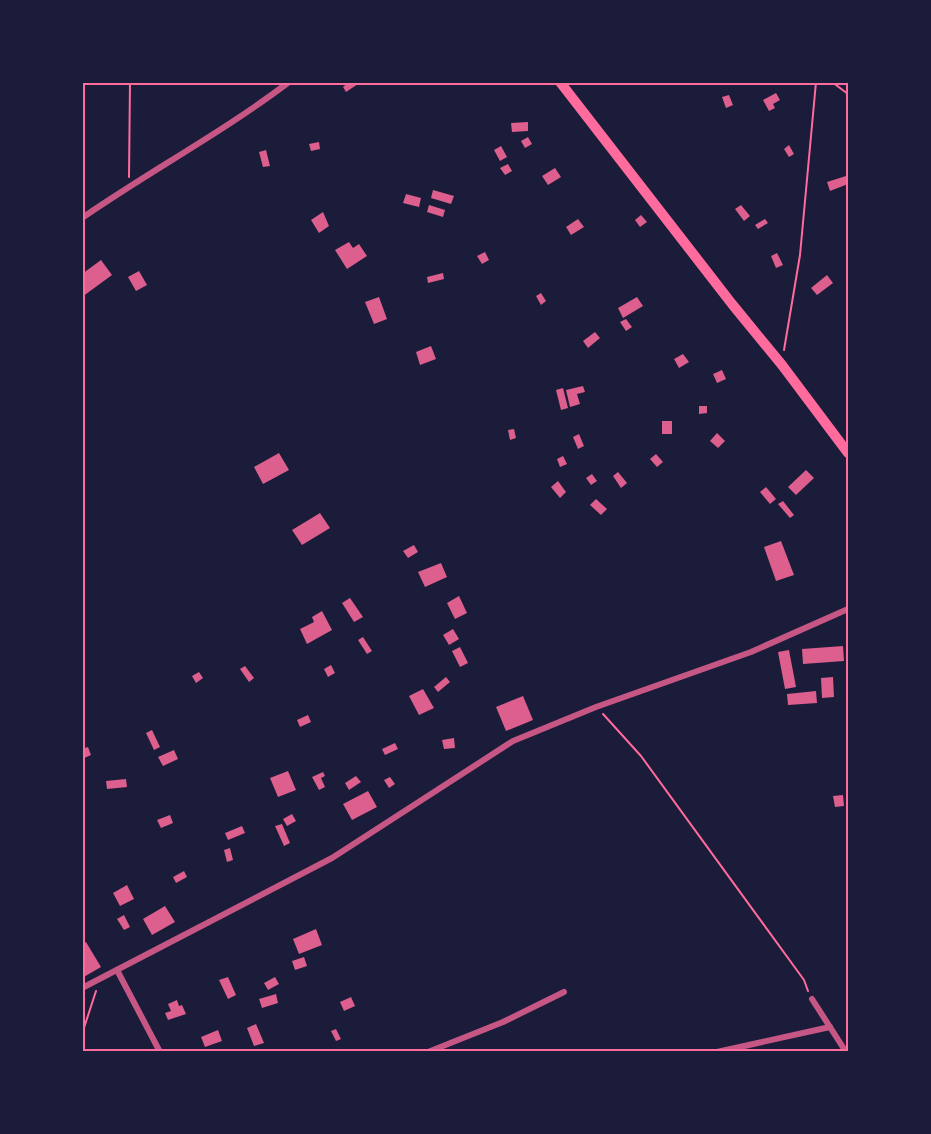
<svg xmlns="http://www.w3.org/2000/svg" width="931" height="1134" viewBox="0 0 931 1134" font-family="Cabin,sans-serif">
<rect width="100%" height="100%" fill="#1b1b3a"/>
<g fill="#dd5f8e">
<polygon points="349,82 357,82 358,84 346,92 343,87"/>
<polygon points="776,93 780,100 773,104 775,108 769,111 763,100"/>
<polygon points="729,95 733,105 726,108 722,97"/>
<polygon points="528,122 528,131 512,132 511,123"/>
<polygon points="528,137 532,144 525,148 521,141"/>
<polygon points="319,142 320,149 311,151 309,144"/>
<polygon points="789,145 794,154 789,157 784,149"/>
<polygon points="501,146 507,157 500,161 494,150"/>
<polygon points="266,150 270,166 263,167 259,152"/>
<polygon points="508,164 512,171 505,175 500,168"/>
<polygon points="555,168 561,177 548,185 542,176"/>
<polygon points="846,176 848,184 830,191 827,182"/>
<polygon points="433,190 454,196 451,204 431,198"/>
<polygon points="406,194 421,198 419,207 403,203"/>
<polygon points="429,205 445,210 443,217 427,212"/>
<polygon points="741,205 750,216 744,221 735,209"/>
<polygon points="323,212 329,226 319,233 311,220"/>
<polygon points="641,215 647,222 640,227 635,220"/>
<polygon points="578,219 584,227 571,235 566,227"/>
<polygon points="765,219 768,223 758,229 755,225"/>
<polygon points="349,242 353,248 359,244 367,256 347,269 335,250"/>
<polygon points="485,252 489,260 482,264 477,256"/>
<polygon points="777,253 783,265 776,268 771,256"/>
<polygon points="101,260 112,275 82,297 82,274"/>
<polygon points="139,271 147,285 136,291 128,277"/>
<polygon points="443,273 444,279 428,283 427,277"/>
<polygon points="827,275 833,283 817,295 811,288"/>
<polygon points="541,293 546,301 541,305 536,296"/>
<polygon points="379,297 387,319 374,324 365,302"/>
<polygon points="637,297 643,306 623,318 618,308"/>
<polygon points="626,319 632,327 626,331 620,322"/>
<polygon points="595,332 600,338 588,348 583,341"/>
<polygon points="431,346 436,359 420,365 416,352"/>
<polygon points="683,354 689,362 679,368 674,359"/>
<polygon points="722,370 726,379 717,383 713,374"/>
<polygon points="583,386 585,392 577,394 580,404 570,407 566,390"/>
<polygon points="563,388 568,408 561,410 556,390"/>
<polygon points="699,406 707,406 707,413 699,414"/>
<rect x="662" y="421" width="10" height="13"/>
<polygon points="514,429 516,438 510,440 508,430"/>
<polygon points="717,433 725,441 718,448 710,441"/>
<polygon points="579,434 584,446 578,449 573,437"/>
<polygon points="279,453 289,470 263,484 254,467"/>
<polygon points="656,454 663,462 657,467 650,459"/>
<polygon points="563,456 567,464 560,467 557,459"/>
<polygon points="806,470 814,478 796,495 788,487"/>
<polygon points="618,472 627,483 621,488 613,476"/>
<polygon points="592,474 597,481 591,485 586,478"/>
<polygon points="558,481 566,492 560,498 551,487"/>
<polygon points="766,487 776,499 770,504 760,492"/>
<polygon points="596,499 607,509 601,515 590,505"/>
<polygon points="783,501 794,515 790,518 778,504"/>
<polygon points="320,513 330,528 302,545 292,530"/>
<polygon points="781,541 794,575 776,581 764,547"/>
<polygon points="414,545 418,552 408,558 403,551"/>
<polygon points="441,563 447,577 425,587 418,572"/>
<polygon points="459,596 467,613 455,619 447,603"/>
<polygon points="350,598 363,617 354,622 342,603"/>
<polygon points="322,611 332,630 307,644 300,629 314,622 312,617"/>
<polygon points="453,629 459,639 449,645 443,635"/>
<polygon points="363,637 372,651 367,654 358,640"/>
<polygon points="843,646 844,661 803,664 802,649"/>
<polygon points="460,647 468,663 460,667 452,651"/>
<polygon points="789,650 796,687 785,689 778,652"/>
<polygon points="331,665 335,673 328,677 324,669"/>
<polygon points="245,666 254,678 249,682 240,669"/>
<polygon points="199,672 203,678 196,683 192,676"/>
<polygon points="446,677 450,682 438,692 434,687"/>
<polygon points="833,677 834,697 822,698 821,678"/>
<polygon points="423,689 434,708 419,715 409,696"/>
<polygon points="816,691 817,703 788,705 787,694"/>
<polygon points="523,696 533,720 506,731 496,707"/>
<polygon points="308,715 311,722 300,727 297,720"/>
<polygon points="152,730 160,747 154,750 146,733"/>
<polygon points="454,738 455,748 444,749 442,740"/>
<polygon points="395,743 398,749 385,755 382,749"/>
<polygon points="88,747 91,755 82,759 82,749"/>
<polygon points="174,750 178,759 163,766 158,757"/>
<polygon points="288,771 296,790 278,797 270,778"/>
<polygon points="323,772 325,776 321,778 325,787 319,790 312,777"/>
<polygon points="356,776 361,782 349,790 345,783"/>
<polygon points="390,777 395,784 389,788 384,780"/>
<polygon points="126,779 127,787 107,789 106,781"/>
<polygon points="368,791 377,807 352,820 343,804"/>
<polygon points="843,795 844,806 835,807 833,796"/>
<polygon points="292,814 296,821 287,826 283,819"/>
<polygon points="170,815 173,823 161,828 157,820"/>
<polygon points="282,824 290,843 284,846 275,826"/>
<polygon points="242,826 245,833 228,840 225,833"/>
<polygon points="230,848 233,860 227,862 224,850"/>
<polygon points="184,871 187,877 176,883 173,877"/>
<polygon points="127,885 134,899 120,906 113,893"/>
<polygon points="165,906 175,922 152,935 143,919"/>
<polygon points="124,915 130,927 124,930 117,919"/>
<polygon points="316,929 322,945 299,954 293,939"/>
<polygon points="86,942 101,967 82,978 82,944"/>
<polygon points="304,957 307,966 295,970 292,961"/>
<polygon points="228,977 236,995 228,999 219,980"/>
<polygon points="275,977 279,984 268,990 264,983"/>
<polygon points="276,994 278,1003 262,1008 259,999"/>
<polygon points="351,997 355,1006 344,1011 340,1002"/>
<polygon points="177,1000 179,1006 182,1005 186,1014 168,1020 165,1013 171,1011 168,1004"/>
<polygon points="256,1024 264,1043 254,1046 247,1028"/>
<polygon points="336,1029 341,1039 336,1041 331,1031"/>
<polygon points="218,1030 222,1041 205,1047 201,1037"/>
</g>
<g fill="none" stroke-linecap="round" stroke-linejoin="round">
<g stroke="#ff6b9d" stroke-width="2">
<polyline points="832,82 848,94"/>
<polyline points="129,177 130,82"/>
<polyline points="784,350 800,255 816,82"/>
<polyline points="603,714 641,756 804,980 808,991"/>
<polyline points="82,1034 96,991"/>
</g>
<g stroke="#c65784" stroke-width="6">
<path d="M82,218c68,-47 141,-86 207,-136"/>
<polyline points="117,970 160,1052"/>
<polyline points="82,988 332,858 513,741 596,707 751,652 848,609"/>
<polyline points="812,999 846,1052"/>
<polyline points="428,1052 503,1022 564,992"/>
<polyline points="717,1052 830,1027"/>
</g>
<polyline stroke="#ff6b9d" stroke-width="10" points="560,82 732,304 782,365 848,453"/>
</g>
<rect width="931" height="1134" fill="none" stroke="#1b1b3a" stroke-width="168"/>
<rect x="84" y="84" width="763" height="966" fill="none" stroke="#ff6b9d" stroke-width="2"/>
</svg>
